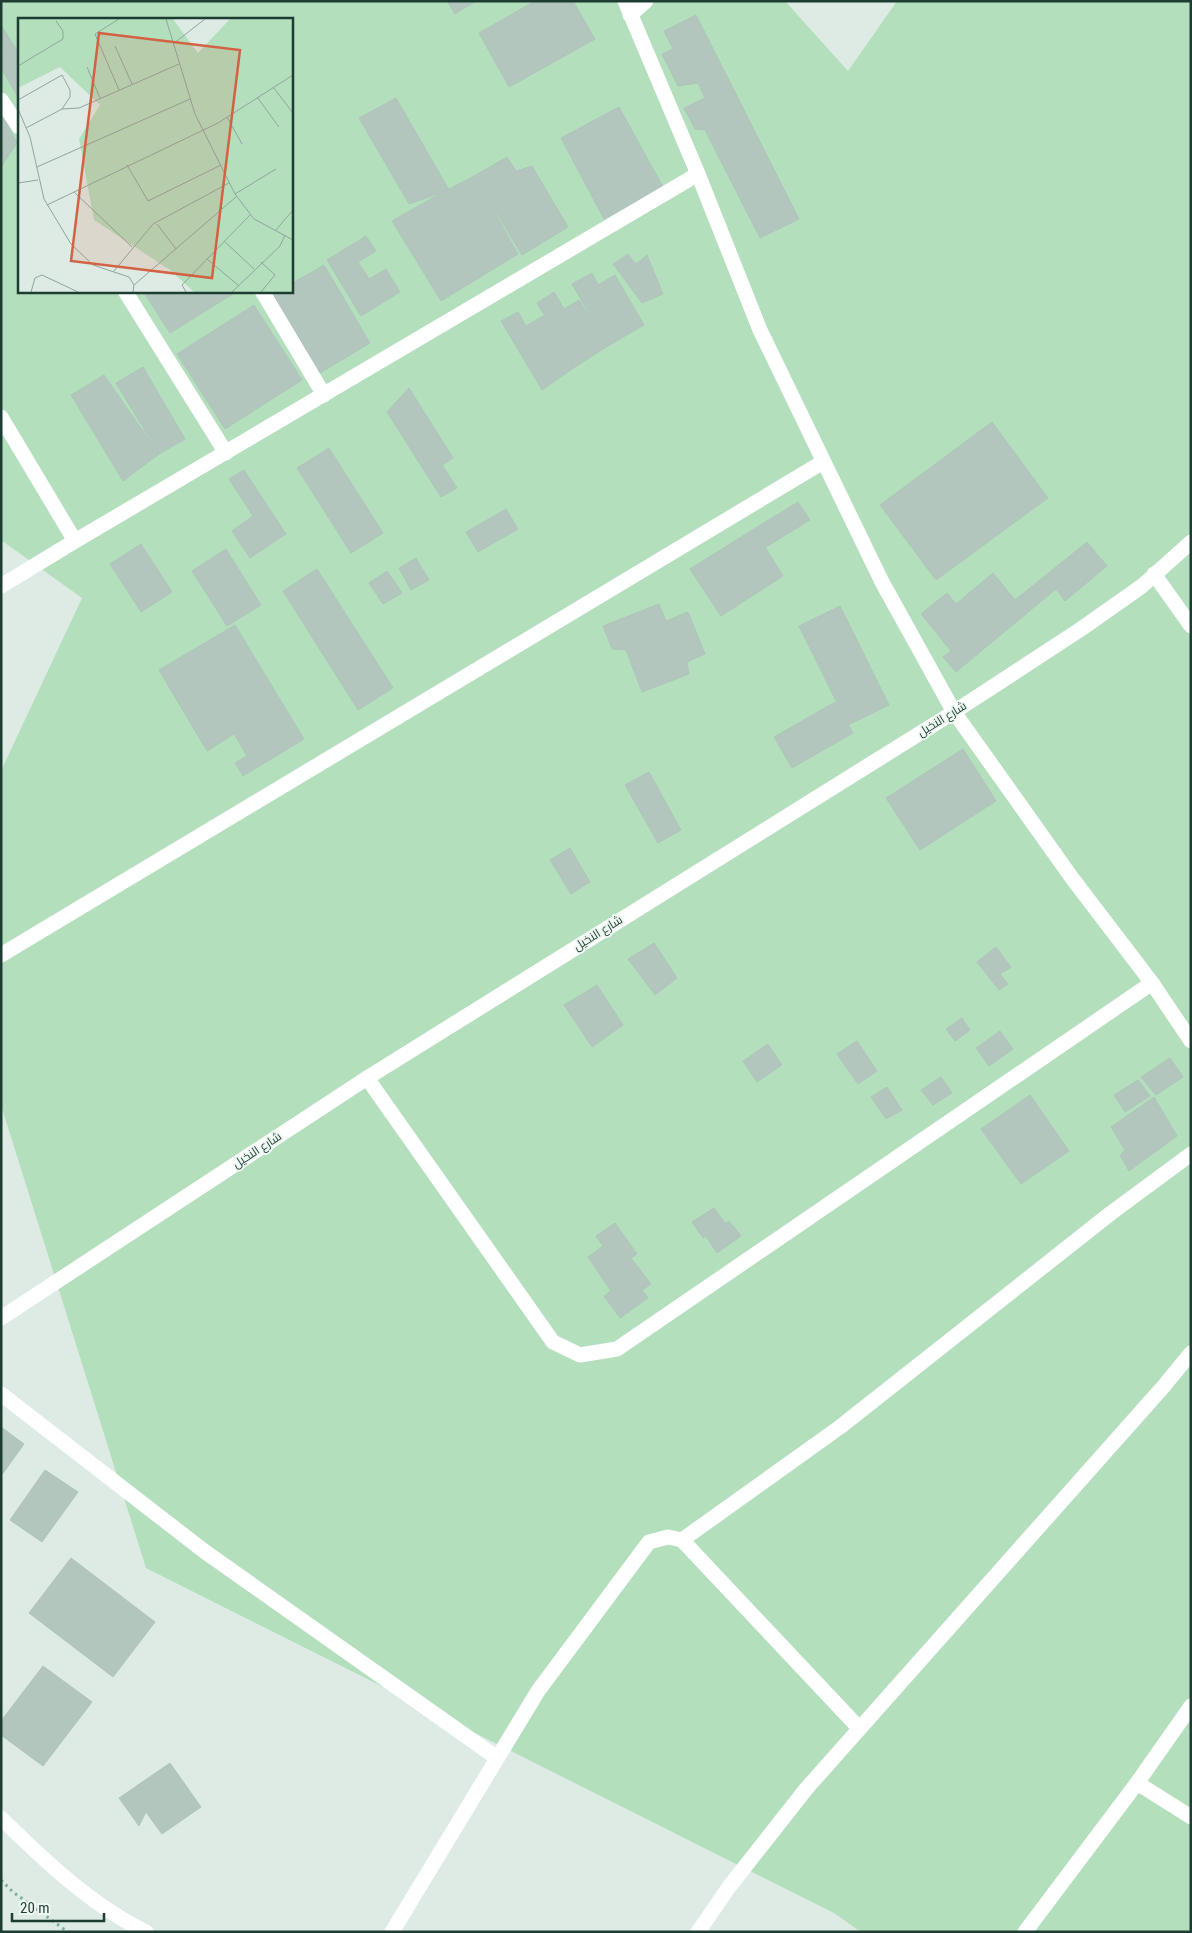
<svg xmlns="http://www.w3.org/2000/svg" width="1192" height="1933" viewBox="0 0 1192 1933" font-family="'Roboto Condensed',Cairo,sans-serif">
<rect width="100%" height="100%" fill="#ddebe4"/>
<path fill="#b3dfbd" fill-rule="evenodd" d="M1,1h784l63,70 49,-70h294v1931h-330l-27,-19 -688,-345 -145,-463v-334l81,-173 -81,-58zM19,19h272v272h-272z"/>
<g fill="#b2c6bd" stroke="#afc5bb">
<polygon points="447,1 476,1 455,14"/>
<polygon points="535,1 573,1 595,39 509,87 479,33"/>
<polygon points="696,15 799,219 760,238 705,130 695,129 684,108 705,98 698,83 678,86 662,54 673,49 664,31"/>
<polygon points="1,25 15,47 1,56"/>
<polygon points="15,47 19,52 19,99 1,68 1,56"/>
<polygon points="396,98 449,190 409,204 359,118"/>
<polygon points="619,107 663,187 604,219 561,138"/>
<polygon points="1,112 17,143 1,167"/>
<polygon points="507,157 516,171 532,166 568,227 522,255 474,176"/>
<polygon points="474,176 518,254 482,276 436,196"/>
<polygon points="436,196 482,276 441,301 392,221"/>
<polygon points="366,236 376,251 358,262 369,279 386,269 400,292 361,316 327,260"/>
<polygon points="628,254 636,264 647,255 663,294 642,303 613,264"/>
<polygon points="324,265 370,343 320,373 273,295 279,291 291,291 291,284"/>
<polygon points="592,273 598,285 615,275 644,325 608,346 572,284"/>
<polygon points="143,291 235,291 236,292 170,333"/>
<polygon points="554,292 564,309 579,300 608,346 575,367 537,303"/>
<polygon points="254,305 302,380 225,429 177,354"/>
<polygon points="518,312 526,326 543,316 575,367 542,390 501,321"/>
<polygon points="143,367 185,439 159,454 116,383"/>
<polygon points="104,375 159,454 123,481 71,395"/>
<polygon points="409,388 453,458 442,465 457,488 441,497 387,412"/>
<polygon points="992,422 1048,498 936,580 880,505"/>
<polygon points="329,448 383,533 351,553 297,468"/>
<polygon points="244,470 286,534 250,558 232,531 253,516 229,479"/>
<polygon points="798,502 810,520 766,547 754,529"/>
<polygon points="506,509 518,529 478,552 466,532"/>
<polygon points="754,529 783,576 721,616 690,569"/>
<polygon points="1087,542 1107,566 1065,601 1056,589 956,672 943,657 951,651 921,614 947,593 956,604 993,573 1015,600"/>
<polygon points="141,544 172,592 141,612 110,564"/>
<polygon points="226,549 261,605 227,626 192,571"/>
<polygon points="416,558 429,580 411,590 399,568"/>
<polygon points="317,569 393,688 358,710 283,591"/>
<polygon points="387,571 402,593 383,604 369,583"/>
<polygon points="659,604 666,621 688,612 705,654 687,662 689,674 642,692 626,650 612,649 603,626"/>
<polygon points="840,606 889,705 848,725 799,626"/>
<polygon points="235,625 304,739 243,776 235,763 247,756 234,734 207,751 159,670"/>
<polygon points="835,702 853,733 792,768 774,737"/>
<polygon points="963,749 996,801 920,850 886,798"/>
<polygon points="649,772 681,830 658,843 625,785"/>
<polygon points="570,848 590,882 571,894 550,860"/>
<polygon points="654,943 677,978 655,995 628,959"/>
<polygon points="996,947 1011,967 1000,974 1008,984 999,990 977,962"/>
<polygon points="597,985 623,1025 592,1047 564,1005"/>
<polygon points="962,1018 970,1030 955,1041 946,1029"/>
<polygon points="1000,1031 1013,1049 989,1066 976,1048"/>
<polygon points="857,1041 877,1071 858,1084 837,1054"/>
<polygon points="768,1044 782,1065 757,1082 743,1061"/>
<polygon points="1170,1058 1183,1077 1156,1095 1141,1077"/>
<polygon points="941,1077 952,1093 933,1105 921,1090"/>
<polygon points="1138,1080 1150,1096 1125,1112 1114,1095"/>
<polygon points="887,1087 902,1110 886,1119 871,1097"/>
<polygon points="1030,1095 1069,1151 1021,1184 981,1129"/>
<polygon points="1154,1097 1177,1136 1129,1171 1120,1155 1125,1150 1111,1127"/>
<polygon points="714,1208 725,1223 703,1238 692,1222"/>
<polygon points="729,1221 741,1236 717,1253 706,1236"/>
<polygon points="615,1223 637,1254 631,1258 651,1284 642,1290 648,1298 620,1318 604,1296 611,1291 588,1257 603,1246 596,1236"/>
<polygon points="1,1427 24,1444 1,1476"/>
<polygon points="45,1470 78,1492 42,1542 10,1520"/>
<polygon points="71,1558 155,1622 113,1677 29,1613"/>
<polygon points="43,1666 92,1702 43,1766 1,1735 1,1721"/>
<polygon points="170,1763 201,1807 162,1834 146,1812 139,1826 119,1798"/>
</g>
<g fill="none" stroke-linecap="round" stroke-linejoin="round">
<polyline stroke="#7ab29e" stroke-width="3" stroke-dasharray="2.5 4" stroke-linecap="butt" points="1,1880 13,1892 68,1932"/>
<g stroke="#fff" stroke-width="15">
<polyline points="625,1 698,174 760,330 882,582 954,712 1072,878 1152,983 1191,1041"/>
<polyline points="630,15 646,1"/>
<polyline points="1,100 19,127"/>
<polyline points="125,291 226,453"/>
<polyline points="262,291 324,395"/>
<polyline points="1,417 75,541"/>
<polyline points="1154,574 1191,626"/>
<polyline points="1,586 75,541 698,174"/>
<polyline points="1,955 823,462"/>
<polyline points="367,1078 553,1342 580,1355 617,1349 1152,983"/>
<polyline points="1,1318 367,1078 954,712 1081,629 1142,586 1191,542"/>
<polyline points="1,1394 204,1551 497,1758"/>
<polyline points="682,1540 840,1427 1111,1213 1191,1154"/>
<polyline points="1137,1783 1191,1817"/>
<path d="M1,1818c44,43 90,87 145,114"/>
<polyline points="392,1932 538,1691 649,1542 668,1537 682,1540 859,1728"/>
<polyline points="698,1932 729,1887 806,1789 1163,1387 1191,1353"/>
<polyline points="1025,1932 1137,1783 1191,1706"/>
</g>
</g>
<g text-anchor="middle" dominant-baseline="central" stroke-width="4" stroke-linejoin="round" paint-order="stroke">
<g font-size="12" fill="#1d3c32" stroke="#eef7f2">
<text transform="translate(942 719) rotate(-32)">شارع النخيل</text>
<text transform="translate(598 933) rotate(-32)">شارع النخيل</text>
<text transform="translate(257 1150) rotate(-33)">شارع النخيل</text>
</g>
</g>
<g transform="translate(18 18)">
<rect width="275" height="275" fill="#ddebe4"/>
<path d="M0,1h155l25,34 32,-34h63v273h-99l-24,-22 -76,-50 -15,-81 21,-34 -40,-38 -42,21z" fill="#b3dfbd"/>
<path fill="none" stroke="#90a59d" stroke-width="1" d="M101,1l-24,15 24,56M148,1l29,95 40,80 19,25 39,21M155,26l32,-25M97,28l17,38M0,48l45,-27v-8l-7,-10M69,49l13,31M255,69l20,26M239,79l22,30M0,82l44,-25 8,15v7l-8,12M0,91l12,28 14,62 27,45 22,21 36,12 5,8 -1,7M209,99l15,27M8,110l36,-19 17,-1 100,-44M109,147l21,36 73,-36M19,149l153,-68M0,165l20,-3M56,174l58,55M217,176l41,-25M29,187l171,-82 75,-48M139,206l19,25M257,213l18,-21M206,223l30,28M189,241l32,27M96,253l39,-47 76,-41M116,267l103,-89M13,274l4,-14 7,-3 36,17M168,274l-4,-7 68,-70M214,274l48,-46 5,-11M243,274l14,-17 -14,-13"/>
<path fill="#d26243" fill-opacity="0.15" stroke="#d26243" stroke-width="2.5" d="M81,15l141,17 -28,228 -141,-17z"/>
<rect width="275" height="275" fill="none" stroke="#1d3c32" stroke-width="2.5"/>
</g>
<rect width="1192" height="1933" fill="none" stroke="#1d3c32" stroke-width="5"/>
<path d="M12 1913v8h92v-8" fill="none" stroke="#1d3c32" stroke-width="2.5"/>
<text x="20" y="1913" font-size="15" fill="#1d3c32" stroke="#eef7f2" stroke-width="4" paint-order="stroke">20 m</text>
</svg>
